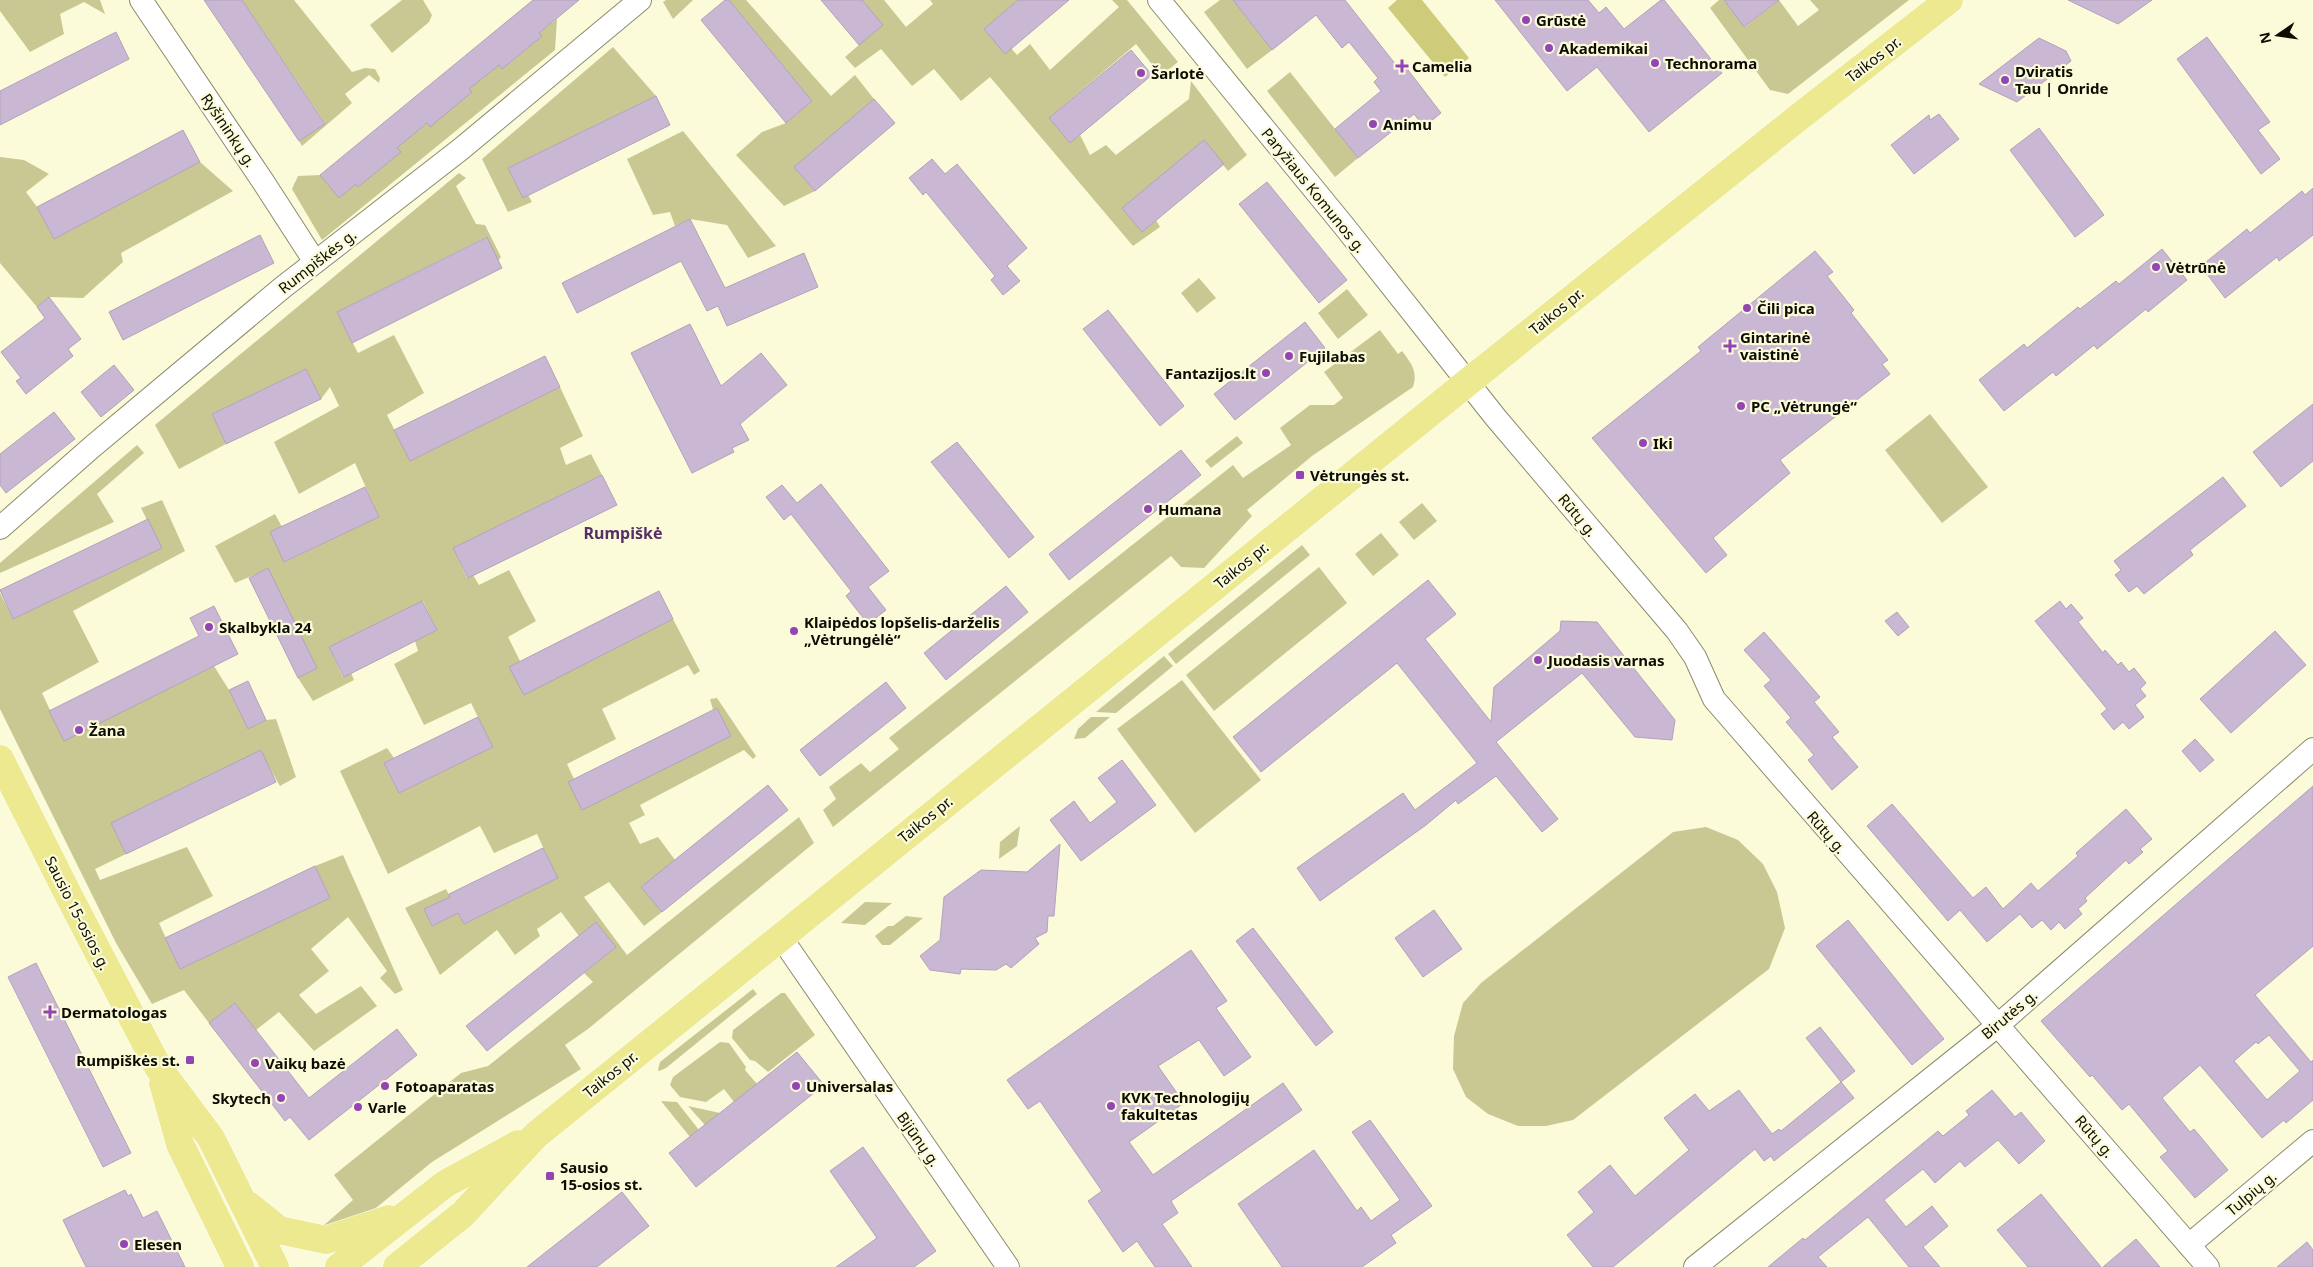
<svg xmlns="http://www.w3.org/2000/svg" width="2313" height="1267" viewBox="0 0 2313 1267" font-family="'Noto Sans',sans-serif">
<rect width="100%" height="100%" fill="#fbfbd9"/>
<g fill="#c9c893" fill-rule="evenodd">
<polygon points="0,0 100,0 105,14 84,2 60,14 64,34 30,52 0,11"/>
<polygon points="242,0 294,0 352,72 365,68 375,69 380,78 379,83 369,75 345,94 352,103 302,146 299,141 325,123"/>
<polygon points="402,0 423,0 432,15 429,22 392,53 370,25"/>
<polygon points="666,0 693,0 673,19 663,2"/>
<polygon points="729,0 746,0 831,96 855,75 874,99 795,167 815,191 784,206 736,155 762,132 786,123 812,101"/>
<polygon points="862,0 884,0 906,27 933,4 930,0 1018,0 984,29 1005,53 1011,48 1017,55 1030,44 1050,70 1119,7 1112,0 1127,0 1178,62 1161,76 1136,44 1049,118 1070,143 1080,135 1090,155 1106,145 1116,155 1189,99 1191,81 1247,155 1228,171 1204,141 1123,208 1142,232 1156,220 1160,227 1133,246 990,77 961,101 934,69 912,86 881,49 855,68 845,57 882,25"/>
<polygon points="1220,0 1233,0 1272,50 1247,69 1204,12"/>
<polygon points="1719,0 1724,0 1745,27 1779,0 1798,26 1819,10 1810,0 1909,0 1788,94 1770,90 1710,8"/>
<polygon points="557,19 555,50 322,240 292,189 298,176 320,175 339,198 356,184 358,187 401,152 397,148 427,123 430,126 471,93 469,89 499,65 502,69 542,36 539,33"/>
<polygon points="613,47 656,96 508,168 523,197 528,195 532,202 508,212 482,159"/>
<polygon points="1290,72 1358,158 1335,177 1267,91"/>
<polygon points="683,131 776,246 748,258 727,225 690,219 675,226 670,212 653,215 627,159"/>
<polygon points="0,157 24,160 49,174 26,192 37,207 54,239 200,162 233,191 121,253 123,262 83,298 49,297 37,307 0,263"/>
<path d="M459,173l7,5 -10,8 20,38 9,1 16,32 -3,4 -12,-24 -149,75 21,41 36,-18 30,58 -37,22 23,46 150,-74 23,49 -23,12 6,17 25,-11 11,21 -149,73 14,30 6,-3 6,10 30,-15 27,51 -28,16 12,24 -10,6 14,27 149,-75 27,52 -6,4 -6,-10 -86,44 14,30 -49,25 7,15 -5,3 13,27 148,-73 -13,-28 -4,2 -3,-11 7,-1 39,58 -3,3 -9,-9 -104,55 5,10 -16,8 11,21 18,-7 17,23 -33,27 20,25 -18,14 -35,-44 -25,15 43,58 172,-138 15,26 -226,186 -23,16 16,24 -149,93 -72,59 -43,10 36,-31 -19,-25 127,-102 27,-7 105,-84 -9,-9 32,-26 -20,-25 -17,14 -18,-24 -24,17 3,7 -25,19 -18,-25 -57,45 -35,-67 41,-19 18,35 93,-46 -20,-44 -43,19 -14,-27 -92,48 -48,-103 47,-23 7,10 -10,5 15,30 94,-46 -22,-44 -47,22 -30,-61 24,-13 -3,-10 22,-11 -14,-29 -94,46 14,30 8,-4 3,7 -41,21 -15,-23 19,-10 -49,-99 -33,14 -20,-37 60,-32 7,13 -12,5 15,30 94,-45 -24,-54 -56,31 -25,-52 65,-36 -9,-19 -9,12 -15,-30 -94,45 14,30 -47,25 -24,-44zM433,905l8,16 -9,5 -8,-17z"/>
<polygon points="1199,278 1216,298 1197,313 1181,293"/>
<polygon points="1347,289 1368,315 1338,339 1318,313"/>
<path d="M1380,330l18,24 4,-3c9,12 16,20 11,36l-101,69 -65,54 5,6 -48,52 -23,-1 -10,-11 -338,271 -10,-17 13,-11 -7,-12 32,-24 9,9 29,-23 -10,-11 344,-273 10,13 48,-33 -11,-17 30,-23h24l9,-7 -19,-26z"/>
<polygon points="1930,414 1988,487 1942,523 1885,450"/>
<polygon points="1237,436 1243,443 1211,468 1205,461"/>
<polygon points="137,445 144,453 97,494 114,522 0,573 0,563"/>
<polygon points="162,500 185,551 73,611 99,662 42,693 64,740 214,666 229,690 248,729 266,720 276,719 296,777 280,786 260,751 111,823 126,854 95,869 100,880 187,847 213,896 159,923 180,969 330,898 315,866 343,855 403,990 395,994 380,978 387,971 348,917 311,949 329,971 299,995 316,1014 361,986 377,1006 314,1051 279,1012 256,1030 235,1003 209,1023 184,990 152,1004 116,943 0,709 0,593 13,619 161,548 141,508"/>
<polygon points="1422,503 1437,521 1414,540 1399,522"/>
<polygon points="1381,533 1399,555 1373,576 1355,554"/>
<polygon points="1302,545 1310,555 1176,664 1168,654"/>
<polygon points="1319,567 1347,603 1214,711 1186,675"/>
<polygon points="1164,656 1173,666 1116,713 1096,712"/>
<polygon points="1182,680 1261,780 1195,833 1117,729"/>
<polygon points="1091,717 1110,717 1085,738 1074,739 1078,729"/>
<polygon points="1020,826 1017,846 999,859 1000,842"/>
<polygon points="1706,827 1738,840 1763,864 1777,892 1785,928 1769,969 1573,1120 1546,1126 1518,1126 1488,1114 1466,1097 1453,1069 1454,1036 1463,1003 1481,983 1673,832"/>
<polygon points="865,902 892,903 865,925 841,923"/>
<polygon points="906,916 923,918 890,945 882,945 875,936 888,926 893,926"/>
<polygon points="753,989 757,994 666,1068 659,1071 658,1070 660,1062"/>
<polygon points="781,993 785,993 815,1035 768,1072 755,1061 750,1060 732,1038 733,1030"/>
<polygon points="720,1042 729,1043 746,1067 745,1070 757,1084 734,1102 724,1089 706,1102 680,1097 670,1085 673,1077"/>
<polygon points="661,1101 677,1102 699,1130 690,1137"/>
<polygon points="688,1106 720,1113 705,1125"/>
</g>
<polygon fill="#cecc7a" points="1397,0 1422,0 1469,58 1445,77 1388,8"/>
<g fill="#cab7d3" stroke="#b3a1bc" fill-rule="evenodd">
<polygon points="204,0 242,0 325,124 299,141"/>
<polygon points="533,0 579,0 539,33 542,36 502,69 499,65 469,89 472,92 430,127 427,123 397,148 401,152 358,187 356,184 339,198 320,175"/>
<polygon points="725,0 729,0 812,101 786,123 701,20"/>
<polygon points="821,0 862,0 883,25 859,45"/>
<polygon points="1018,0 1069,0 1005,54 984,29"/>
<polygon points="1233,0 1345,0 1400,70 1405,66 1441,113 1424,127 1414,114 1358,158 1335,129 1381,91 1374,82 1378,78 1349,42 1342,48 1316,15 1272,50"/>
<polygon points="1495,0 1588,0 1599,13 1606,7 1624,29 1661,0 1664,0 1722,73 1649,132 1597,67 1567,91"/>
<polygon points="1724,0 1779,0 1744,27"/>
<polygon points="2068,0 2152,0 2118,24"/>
<polygon points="116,32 129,59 0,125 0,91"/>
<polygon points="2207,37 2270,122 2258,130 2280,159 2261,174 2177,59"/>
<polygon points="2039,38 2066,51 2071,61 2017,102 1979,84"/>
<polygon points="1131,50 1152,75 1070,143 1049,118"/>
<polygon points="656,96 670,125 523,198 508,168"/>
<polygon points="874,99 895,123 815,191 794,167"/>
<polygon points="1939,114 1959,139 1914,174 1891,145 1929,115 1930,120"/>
<polygon points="2039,128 2104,215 2075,237 2010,150"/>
<polygon points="183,130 200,162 54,239 37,207"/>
<polygon points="1204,140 1224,164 1142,232 1122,208"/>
<polygon points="932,159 945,174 957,164 1027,248 1007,266 1020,281 1003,295 991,280 995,276 926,192 923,195 909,178"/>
<polygon points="1267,182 1347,280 1319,303 1239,204"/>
<polygon points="2313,188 2313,235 2279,261 2277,257 2225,298 2201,266 2247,229 2250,233 2302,191 2305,195"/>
<polygon points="690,219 725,288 804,253 818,287 727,326 718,306 707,311 681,261 577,313 562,283"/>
<polygon points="260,235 274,263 123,340 109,312"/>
<polygon points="487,237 502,268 352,343 337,312"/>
<polygon points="2162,249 2187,280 2148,312 2146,309 2097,349 2094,345 2056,376 2053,372 2004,411 1979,380 2024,344 2027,348 2078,307 2080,309 2116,281 2119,284"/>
<polygon points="1815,251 1833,272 1827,276 1854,310 1851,313 1888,360 1882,364 1890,374 1780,460 1790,473 1713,538 1727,555 1706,573 1592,438 1701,351 1698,347"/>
<polygon points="49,297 81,339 68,349 73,356 26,394 16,381 21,378 1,352 45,318 37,307"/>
<polygon points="1108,310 1184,406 1160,426 1083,329"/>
<polygon points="1305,322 1325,348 1235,420 1214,394"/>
<polygon points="690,324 721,386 761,353 787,385 740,424 749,440 732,448 734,452 692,473 631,353"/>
<polygon points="545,356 560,387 410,461 394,430"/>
<polygon points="114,365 134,390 101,417 81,392"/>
<polygon points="306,369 321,399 226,444 212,414"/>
<polygon points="2313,404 2313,461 2281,487 2253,452"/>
<polygon points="54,412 75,439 6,493 0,485 0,454"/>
<polygon points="957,442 1034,537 1009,558 931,462"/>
<polygon points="1181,450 1201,475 1069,580 1049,554"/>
<polygon points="602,475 617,505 468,578 453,548"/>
<polygon points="2223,477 2246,506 2190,550 2193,555 2144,594 2137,586 2129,592 2115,575 2121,570 2114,561"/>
<polygon points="821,484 889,571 868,587 886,610 868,624 846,596 851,591 791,514 784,520 766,497 782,485 797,503"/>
<polygon points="365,487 379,517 284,562 270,532"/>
<polygon points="148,519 162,548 13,619 0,590"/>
<polygon points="268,568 317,668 298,678 249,578"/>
<polygon points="1428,580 1456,614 1425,639 1491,722 1494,687 1560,631 1561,621 1597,622 1675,720 1672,740 1635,737 1582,673 1496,742 1558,819 1542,832 1496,776 1458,804 1456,800 1426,825 1320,901 1297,868 1403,793 1415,810 1477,763 1397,663 1261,772 1233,737"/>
<polygon points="1006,586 1028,612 946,680 924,653"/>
<polygon points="659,591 673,619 524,695 509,667"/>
<polygon points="422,601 437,630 344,677 329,647"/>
<polygon points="2060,601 2066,609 2071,604 2083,618 2078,622 2103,653 2105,650 2118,665 2121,662 2129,672 2134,668 2146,683 2140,689 2146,696 2135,705 2144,717 2129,729 2123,722 2114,730 2101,714 2107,709 2035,621"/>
<polygon points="214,606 238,654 64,741 49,711 199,636 190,618"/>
<polygon points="1897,612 1909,627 1898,636 1885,621"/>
<polygon points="2275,631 2306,665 2231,733 2200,699"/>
<polygon points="1764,632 1820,697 1814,702 1839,732 1832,737 1858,767 1832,790 1808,760 1814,755 1786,722 1791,718 1764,686 1771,680 1744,650"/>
<polygon points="248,681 266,720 248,729 229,690"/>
<polygon points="886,682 906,708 820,776 800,750"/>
<polygon points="717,708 731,736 582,810 568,782"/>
<polygon points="478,717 493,747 399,793 384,763"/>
<polygon points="2195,739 2214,760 2200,772 2182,751"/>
<polygon points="261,750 276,782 126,854 111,823"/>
<polygon points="1122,760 1156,805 1081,861 1050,820 1074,801 1090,823 1117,802 1098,778"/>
<polygon points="768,785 788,810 662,912 641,887"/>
<path d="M2313,786v160l-58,49 56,67 2,-2v40l-27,23 -2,-3 -22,18 -62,-73 -38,33 28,34 4,-3 34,41 -33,28 -35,-41 8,-6 -39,-47 -7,6 -30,-35 -2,2 -49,-56zM2269,1035l31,36 -33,29 -33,-39 22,-19 2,2z"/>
<polygon points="1892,804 1973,898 1986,887 2003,909 2031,883 2038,891 2078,856 2076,853 2126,809 2152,839 2140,849 2143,852 2129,864 2126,860 2085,898 2087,901 2078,909 2082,914 2065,929 2059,922 2051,930 2042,920 2032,928 2020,914 1987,942 1960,910 1948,921 1867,826"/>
<polygon points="1060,844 1054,916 1048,916 1047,932 1035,938 1039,944 1011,968 1006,964 996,970 961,969 960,974 930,970 920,956 940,940 944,897 981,870 1027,872"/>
<polygon points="543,848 558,878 464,924 458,913 432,926 424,909 450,897 449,894"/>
<polygon points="315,866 330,898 180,969 165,938"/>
<polygon points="1434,910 1462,949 1423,977 1395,938"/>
<polygon points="1848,920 1944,1039 1912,1065 1816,946"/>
<polygon points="596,922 616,947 487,1051 466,1026"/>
<polygon points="1253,928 1333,1032 1316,1046 1236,941"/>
<polygon points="1191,950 1227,1001 1216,1008 1251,1057 1224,1076 1199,1040 1158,1066 1184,1103 1129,1142 1153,1175 1283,1083 1302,1110 1171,1201 1178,1213 1162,1224 1192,1267 1155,1267 1137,1241 1123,1252 1088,1201 1102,1191 1040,1101 1028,1109 1007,1080"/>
<polygon points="36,963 131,1153 103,1167 8,977"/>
<polygon points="235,1003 309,1098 397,1029 417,1055 309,1140 290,1117 285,1121 209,1023"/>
<polygon points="1820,1027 1855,1071 1841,1082 1806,1038"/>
<polygon points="797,1052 824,1085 696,1187 669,1153"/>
<polygon points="1841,1082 1854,1098 1774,1161 1771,1156 1764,1161 1755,1149 1613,1267 1593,1267 1567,1235 1594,1212 1578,1192 1610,1165 1635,1196 1689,1150 1664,1118 1695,1094 1709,1111 1739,1090 1772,1134 1779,1129 1781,1131"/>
<polygon points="1992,1090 2015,1117 2021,1112 2045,1141 2019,1164 1998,1140 1965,1167 1960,1161 1935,1183 1923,1169 1884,1200 1906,1227 1932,1206 1948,1226 1923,1247 1940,1267 1909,1267 1868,1217 1818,1257 1827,1267 1768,1267 1803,1238 1805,1240 1938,1131 1943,1136 1969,1115 1966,1111"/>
<polygon points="1370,1120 1432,1206 1391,1235 1396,1243 1362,1267 1282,1267 1238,1204 1314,1150 1357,1211 1361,1207 1371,1221 1400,1200 1352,1132"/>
<polygon points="863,1147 936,1251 914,1267 836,1267 877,1238 830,1171"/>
<polygon points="125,1190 128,1196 131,1194 143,1218 157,1211 185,1267 86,1267 63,1220"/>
<polygon points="622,1192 649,1226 597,1267 527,1267"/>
<polygon points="2041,1194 2101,1267 2028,1267 1997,1230"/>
<polygon points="2136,1239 2160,1267 2103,1267"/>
<polygon points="2307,1242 2313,1250 2313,1267 2277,1267"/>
</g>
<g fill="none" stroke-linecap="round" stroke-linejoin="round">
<defs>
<g id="minor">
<polyline points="141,0 264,183 315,262"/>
<polyline points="1159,0 1344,226 1496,418 1677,631 1695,657 1714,699 2208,1267"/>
<polyline points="0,528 92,447 282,288 461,149 640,0"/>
<polyline points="780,936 1008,1267"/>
<polyline points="2189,1245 2313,1141"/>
<polyline points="1695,1267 1997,1026 2313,749"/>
</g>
<g id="major">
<polyline points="0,759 70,898 158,1067 211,1138 275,1267"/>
<polyline points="163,1083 180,1144 240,1267"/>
<polyline points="248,1205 279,1230 326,1240 389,1219"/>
<polyline points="339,1267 445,1184 518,1144"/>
<polyline points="397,1267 463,1214 536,1135 1468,382 1799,117 1949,0"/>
</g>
</defs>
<use href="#minor" stroke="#8b8b6d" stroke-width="24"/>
<use href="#major" stroke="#fff" stroke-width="29"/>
<use href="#minor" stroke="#fff" stroke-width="22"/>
<use href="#major" stroke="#ede991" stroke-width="28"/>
</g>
<g fill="#9445b5" stroke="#fbfbd9" stroke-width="2">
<circle cx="1526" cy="20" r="5"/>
<circle cx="1549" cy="48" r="5"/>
<circle cx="1655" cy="63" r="5"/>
<path d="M1399.5 58.5h5v5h5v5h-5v5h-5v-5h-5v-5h5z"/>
<circle cx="1141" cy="73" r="5"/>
<circle cx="2005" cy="80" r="5"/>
<circle cx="1373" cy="124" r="5"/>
<circle cx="2156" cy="267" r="5"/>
<circle cx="1747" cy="308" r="5"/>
<path d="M1727.5 338.5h5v5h5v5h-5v5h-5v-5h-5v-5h5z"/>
<circle cx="1289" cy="356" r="5"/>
<circle cx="1266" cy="373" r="5"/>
<circle cx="1741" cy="406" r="5"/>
<circle cx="1643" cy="443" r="5"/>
<rect x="1295" y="470" width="10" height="10" rx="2.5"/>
<circle cx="1148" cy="509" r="5"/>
<circle cx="209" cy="627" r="5"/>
<circle cx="794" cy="631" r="5"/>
<circle cx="1538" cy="660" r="5"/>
<circle cx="79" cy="730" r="5"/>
<path d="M47.5 1004.5h5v5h5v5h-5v5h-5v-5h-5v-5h5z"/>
<rect x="185" y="1055" width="10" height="10" rx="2.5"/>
<circle cx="255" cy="1063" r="5"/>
<circle cx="385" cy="1086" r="5"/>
<circle cx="796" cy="1086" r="5"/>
<circle cx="281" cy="1098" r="5"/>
<circle cx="1111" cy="1106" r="5"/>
<circle cx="358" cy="1107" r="5"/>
<rect x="545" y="1171" width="10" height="10" rx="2.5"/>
<circle cx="124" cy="1244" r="5"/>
</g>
<g text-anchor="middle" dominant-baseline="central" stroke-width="4.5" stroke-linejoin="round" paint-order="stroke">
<g font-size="15" font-weight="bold" fill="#0c0c03" stroke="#fbfbd9" text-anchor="start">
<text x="1536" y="20">Grūstė</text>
<text x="1559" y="48">Akademikai</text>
<text x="1665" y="63">Technorama</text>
<text x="1412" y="66">Camelia</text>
<text x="2015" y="71">Dviratis<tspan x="2015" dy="17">Tau | Onride</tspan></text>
<text x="1151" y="73">Šarlotė</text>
<text x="1383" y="124">Animu</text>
<text x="2166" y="267">Vėtrūnė</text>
<text x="1757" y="308">Čili pica</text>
<text x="1740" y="337">Gintarinė<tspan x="1740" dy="17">vaistinė</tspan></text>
<text x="1299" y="356">Fujilabas</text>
<text x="1256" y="373" text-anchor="end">Fantazijos.lt</text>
<text x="1751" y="406">PC „Vėtrungė“</text>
<text x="1653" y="443">Iki</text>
<text x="1310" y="475">Vėtrungės st.</text>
<text x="1158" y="509">Humana</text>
<text x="804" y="622">Klaipėdos lopšelis-darželis<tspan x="804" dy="17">„Vėtrungėlė“</tspan></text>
<text x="219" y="627">Skalbykla 24</text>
<text x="1548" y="660">Juodasis varnas</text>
<text x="89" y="730">Žana</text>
<text x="61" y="1012">Dermatologas</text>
<text x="180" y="1060" text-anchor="end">Rumpiškės st.</text>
<text x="265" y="1063">Vaikų bazė</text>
<text x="395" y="1086">Fotoaparatas</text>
<text x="806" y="1086">Universalas</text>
<text x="1121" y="1097">KVK Technologijų<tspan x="1121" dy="17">fakultetas</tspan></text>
<text x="271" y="1098" text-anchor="end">Skytech</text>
<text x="368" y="1107">Varle</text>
<text x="560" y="1167">Sausio<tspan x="560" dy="17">15-osios st.</tspan></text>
<text x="134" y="1244">Elesen</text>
</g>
<g font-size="15" fill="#0c0c03" stroke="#fbfbd9">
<text transform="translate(1873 59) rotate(-38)">Taikos pr.</text>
<text transform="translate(229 130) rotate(56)">Ryšininkų g.</text>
<text transform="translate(1314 190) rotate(51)">Paryžiaus Komunos g.</text>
<text transform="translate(317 261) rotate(-38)">Rumpiškės g.</text>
<text transform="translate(1556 311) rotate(-39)">Taikos pr.</text>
<text transform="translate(1578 515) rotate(50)">Rūtų g.</text>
<text transform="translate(1241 565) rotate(-39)">Taikos pr.</text>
<text transform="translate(925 819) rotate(-39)">Taikos pr.</text>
<text transform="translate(1827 832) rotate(49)">Rūtų g.</text>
<text transform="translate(78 913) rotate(63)">Sausio 15-osios g.</text>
<text transform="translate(2009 1014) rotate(-40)">Birutės g.</text>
<text transform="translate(610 1074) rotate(-39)">Taikos pr.</text>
<text transform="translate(2095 1136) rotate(49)">Rūtų g.</text>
<text transform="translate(919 1139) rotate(55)">Bijūnų g.</text>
<text transform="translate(2251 1193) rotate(-40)">Tulpių g.</text>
</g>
<g font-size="16" font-weight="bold" fill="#562f66" stroke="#fbfbd9">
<text x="623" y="533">Rumpiškė</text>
</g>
</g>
<g transform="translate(2278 35) rotate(257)" stroke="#fbfbd9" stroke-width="4" paint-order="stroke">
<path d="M0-4L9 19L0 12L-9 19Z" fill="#0c0c03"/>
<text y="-8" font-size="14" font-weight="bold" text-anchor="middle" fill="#0c0c03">N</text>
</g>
</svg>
